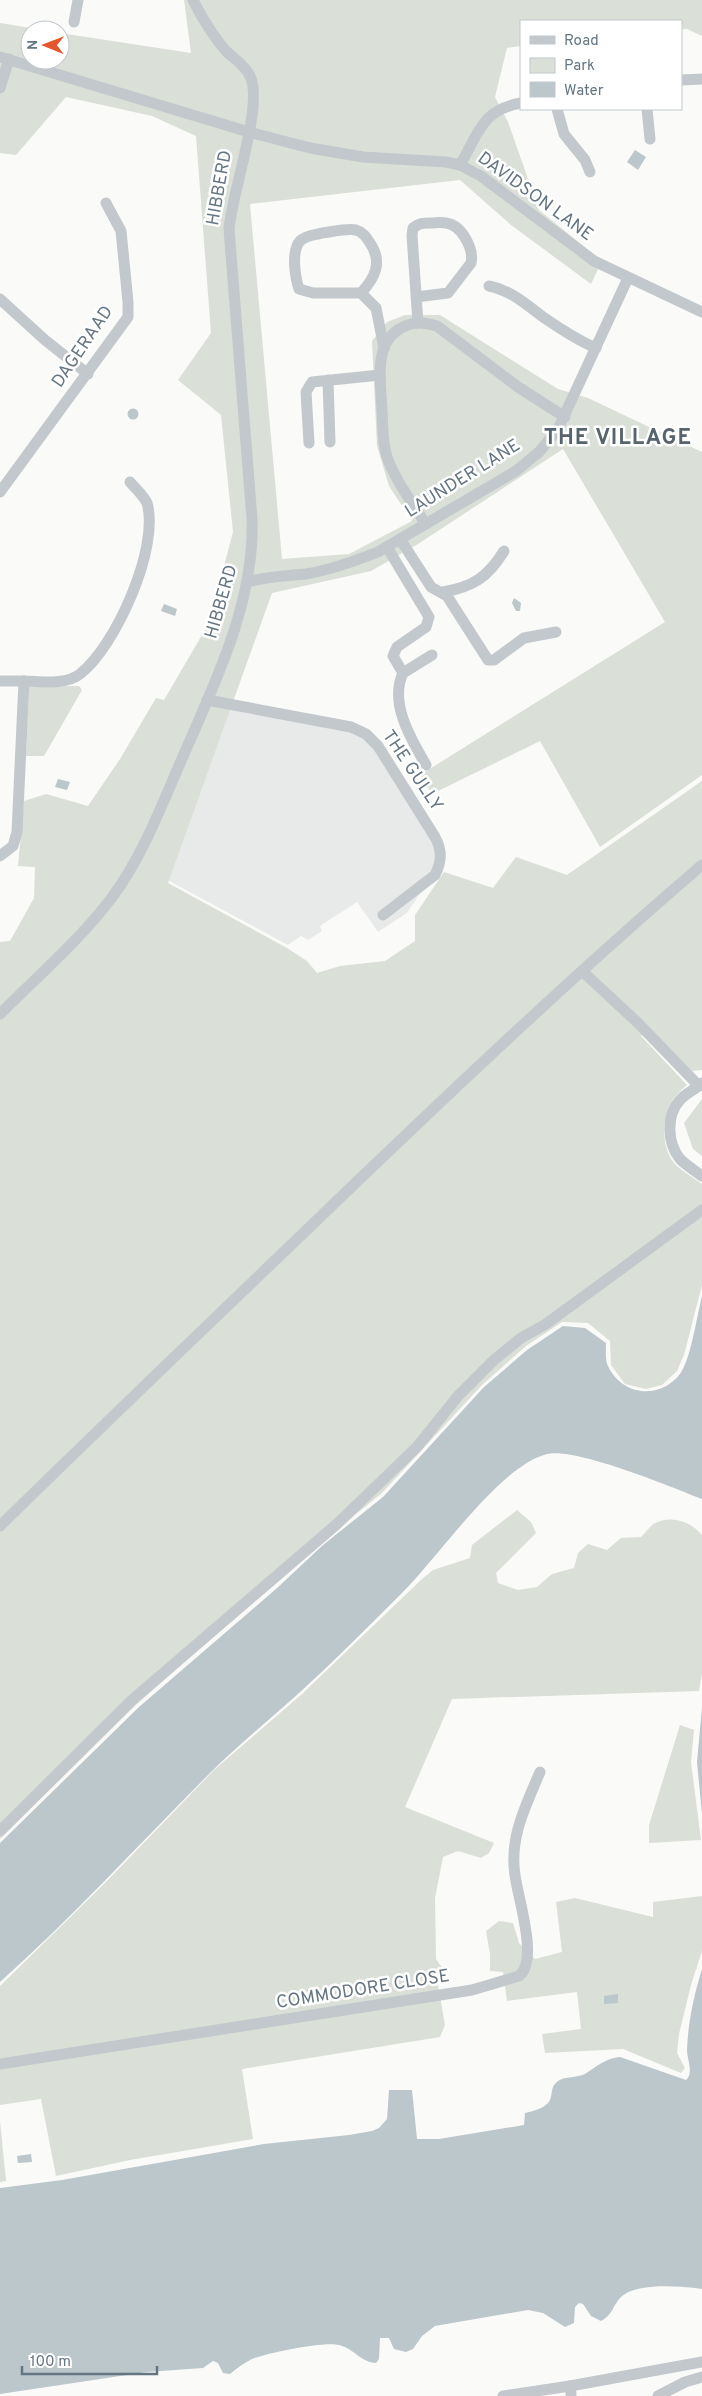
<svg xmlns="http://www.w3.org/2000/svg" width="702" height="2396" viewBox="0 0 702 2396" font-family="Overpass,sans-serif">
<rect width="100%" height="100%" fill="#fafaf8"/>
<polygon fill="#e8e9e9" points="207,700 366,734 439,844 429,880 407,913 378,932 357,902 320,926 322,931 308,940 301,936 288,945 134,862"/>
<g fill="#dadfd7">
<path d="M184,0h518v36l-15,-7h-6v-8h-160v25l-14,2 -12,49 13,25 31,88 63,51 -11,23 -80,-59 -51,-45 -210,24 32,355 67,-5 63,-33 -23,-35 -12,-40 -5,-105 15,-19 18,-7h35l118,74 30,9 114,54v323l-102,72 -60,-106 -108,53 -12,-19 245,-153 -102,-173 -145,95 -47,27 -99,22 -104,290 119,65 20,13 10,12 23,-7 45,-5 30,-20v-26l29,-43 49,16 23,-31 51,18 135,-94v289l-10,1 -43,-43 -8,8 46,49c-7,6 -14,13 -18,21 -7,16 -7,43 5,57 7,8 19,14 28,21v101l-18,70 -7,16 -15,14 -16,4 -21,-5 -14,-19 -1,-24 -22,-18 -26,-1 -36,24 -44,39 -101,109 -61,49 -183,161 -137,135v-897l10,-1 24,-43 1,-31 -17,-1 6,-65 22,-7 42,12 32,-47 36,-61 8,2 45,-77 24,-91 -12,-117 -43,-35 33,-47 -15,-197 -44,-20 -86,-19 -50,58 -16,-2v-130l44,7h-14v30h30v-27l131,20z"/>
<polygon points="79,686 82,690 44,756 26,756 29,687"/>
<polygon points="702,1099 702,1156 693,1149 684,1123"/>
<path d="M517,1510l14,12 5,11 -40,40 2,10 20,7 19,-3 15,-13 22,-6 4,-15 10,-9 19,6 14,-12 20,-1c4,-4 9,-11 14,-14 17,-8 35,-2 47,12v138l-3,18 -247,8 -47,108 89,36 -5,10 -8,5 -23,-7 -15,6 -8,41 1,61 7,10 -5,16 7,40 -5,12 -198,32 11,70 -123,21 -74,16 -15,-77 -41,6v-119l108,-106 106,-110 88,-76 120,-115 11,-9 37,-12 2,-13z"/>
<polygon points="680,1725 694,1730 691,1762 701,1840 649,1843 649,1825"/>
<polygon points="702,1896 702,1951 691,1985 679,2034 677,2053 685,2068 681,2073 623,2049 545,2053 542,2034 581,2029 577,1992 507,2001 503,1972 490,1971 490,1954 486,1931 499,1921 513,1923 519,1943 535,1959 562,1952 556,1902 575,1898 653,1917 653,1902"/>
<polygon points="0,2121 6,2181 0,2182"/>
</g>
<g fill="#bbc7cb">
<polygon points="635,150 646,157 638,170 627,162"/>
<circle cx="133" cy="414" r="5.5"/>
<polygon points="514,598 521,603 520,611 516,611 512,603"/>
<polygon points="164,604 177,609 175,616 161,611"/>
<polygon points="58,779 70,782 67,790 55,787"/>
<path d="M702,1296v203c-30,-12 -127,-52 -155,-45 -48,12 -109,104 -146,140 -34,34 -68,68 -103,100 -29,26 -60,51 -87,78 -70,70 -137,144 -211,210v-139l139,-136 137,-118 47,-44 60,-48 101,-110 43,-37 36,-24 22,2 21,15c0,7 -1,17 2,23 14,30 52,34 72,8 11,-15 17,-59 22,-78z"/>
<polygon points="702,1707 702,1814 697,1762"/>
<path d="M702,1969v320c-19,-3 -66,-7 -81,8 -8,8 -9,19 -20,24l-10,-5 -8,-12 -4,-1 -4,4 -1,16 -9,4 -22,-14 -15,-3 -93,16 -13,10 -9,13 -7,3 -12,-3 -5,-11h-9l-1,21 -3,4c-14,0 -23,-15 -37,-18 -15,-4 -72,8 -87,14 -8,4 -15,9 -22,15l-7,-1 -5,-10 -5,-2 -10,7 -56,4 -147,22v-206l62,-8 202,-36 85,-9 23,-4 7,-3 8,-9 2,-29h23l5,49h22l85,-14 1,-12c39,-8 19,-22 33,-32 7,-5 19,-3 27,-7 11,-7 21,-16 35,-17l66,23c8,-7 1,-21 1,-30 1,-28 7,-55 15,-81z"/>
<polygon points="618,1994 618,2003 604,2004 604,1996"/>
<polygon points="31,2154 32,2162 18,2163 17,2156"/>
</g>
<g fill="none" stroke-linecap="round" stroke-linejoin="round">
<g stroke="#c3c8cc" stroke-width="11">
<polyline points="74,22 78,0"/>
<polyline points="0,57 249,132 310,148 363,157 446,162 460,165 481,176 594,261 702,312"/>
<polyline points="681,80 702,79"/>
<polyline points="0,88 9,59"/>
<polyline points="557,109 564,134 585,160 590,172"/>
<polyline points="647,109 650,139"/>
<path d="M460,165c19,-32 21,-55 61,-62"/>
<path d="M489,286c21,4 37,18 54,31 16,11 34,23 53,31"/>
<path d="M361,293c14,-15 22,-31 9,-50 -4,-6 -7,-11 -14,-13 -10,-2 -24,2 -34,3 -7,2 -16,2 -22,8 -9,10 -5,36 -1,48l14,4h48l15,15 8,40"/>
<path d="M416,297l32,-4 23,-30c3,-14 -9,-38 -25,-40 -5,-1 -11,0 -15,0 -8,0 -12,0 -18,5l-1,7 6,88"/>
<polyline points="0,299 45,340 88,374"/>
<polyline points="328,380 330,442"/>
<polyline points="309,443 306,392 312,382 380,375"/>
<polyline points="0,492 128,317 128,302 121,231 106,203"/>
<path d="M425,523c-13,-21 -30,-43 -38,-66 -5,-15 -4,-31 -5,-46 -1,-28 -10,-69 21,-84 11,-6 22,-5 34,-1l81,61 47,30"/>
<polyline points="400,539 431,587 447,596 488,660 494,660 524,638 556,632"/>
<path d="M387,547l42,70 -3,10 -29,20 -4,9 10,17c-14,30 8,66 23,92"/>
<path d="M248,582c20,-6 38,-6 58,-8 25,-4 49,-13 72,-22l138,-81 23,-19 19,-23 70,-151"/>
<path d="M443,592c30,-5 45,-15 61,-41"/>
<polyline points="403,673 432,655"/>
<polyline points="0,681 24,681 17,832 13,846 0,856"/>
<path d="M24,681c17,1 42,4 56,-7 35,-27 80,-126 67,-171 -3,-7 -12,-15 -17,-21"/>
<path d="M207,700l144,27 15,7 12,12 57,91c7,13 7,24 0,38l-52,40"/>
<polyline points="582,971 637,1022 699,1086"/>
<path d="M0,1014c38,-38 81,-75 113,-118 30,-41 48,-89 68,-135 33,-76 74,-158 71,-242l-23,-290c3,-37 35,-126 21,-153 -5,-11 -16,-17 -24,-25 -13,-15 -24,-33 -33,-51"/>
<path d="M702,1083c-6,6 -16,10 -22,17 -14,15 -13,43 0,59 6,6 15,12 22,17"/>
<path d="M0,1526c105,-103 211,-204 317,-306 126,-121 252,-241 385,-355"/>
<polyline points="0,1831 132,1700 337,1524 417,1447 458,1396 494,1360 521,1338 546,1324 702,1210"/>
<path d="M0,2064l472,-74 47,-14c20,-15 -1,-77 -4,-101 -6,-37 11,-70 25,-103"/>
<polyline points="571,2394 570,2386 702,2362"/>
<polyline points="503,2396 570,2386"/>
<polyline points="658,2396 685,2382 702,2377"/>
</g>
</g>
<g text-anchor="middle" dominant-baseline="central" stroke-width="5" stroke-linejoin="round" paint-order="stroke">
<g font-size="18" fill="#657683" stroke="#fff">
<text transform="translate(220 188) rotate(-80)">HIBBERD</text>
<text transform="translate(535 197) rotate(36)">DAVIDSON LANE</text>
<text transform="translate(83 347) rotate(-56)">DAGERAAD</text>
<text transform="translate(463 479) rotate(-32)">LAUNDER LANE</text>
<text transform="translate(222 602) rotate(-74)">HIBBERD</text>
<text transform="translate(412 771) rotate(56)">THE GULLY</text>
<text transform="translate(363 1990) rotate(-9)">COMMODORE CLOSE</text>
</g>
<g font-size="22" font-weight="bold" letter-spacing="1" fill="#57646e" stroke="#fff">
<text x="618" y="438">THE VILLAGE</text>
</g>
</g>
<rect x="520" y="20" width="162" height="90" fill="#ffffff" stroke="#c1c8cd"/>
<rect x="530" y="36" width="25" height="8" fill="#c3c8cc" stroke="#c1c8cd"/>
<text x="564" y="45" font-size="15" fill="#657683">Road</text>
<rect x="530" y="58" width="25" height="15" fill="#dadfd7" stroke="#c1c8cd"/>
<text x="564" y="70" font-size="15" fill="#657683">Park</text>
<rect x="530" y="82" width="25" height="15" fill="#bbc7cb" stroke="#c1c8cd"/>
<text x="564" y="95" font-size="15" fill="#657683">Water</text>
<g transform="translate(45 45) rotate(271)"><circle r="24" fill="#ffffff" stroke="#c1c8cd"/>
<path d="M0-4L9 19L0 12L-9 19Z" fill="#e4572e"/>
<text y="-8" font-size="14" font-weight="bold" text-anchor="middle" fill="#657683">N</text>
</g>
<path d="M22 2366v8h135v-8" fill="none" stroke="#657683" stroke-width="2.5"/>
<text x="30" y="2366" font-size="15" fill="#657683" stroke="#ffffff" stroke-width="4" paint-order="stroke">100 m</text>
</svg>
